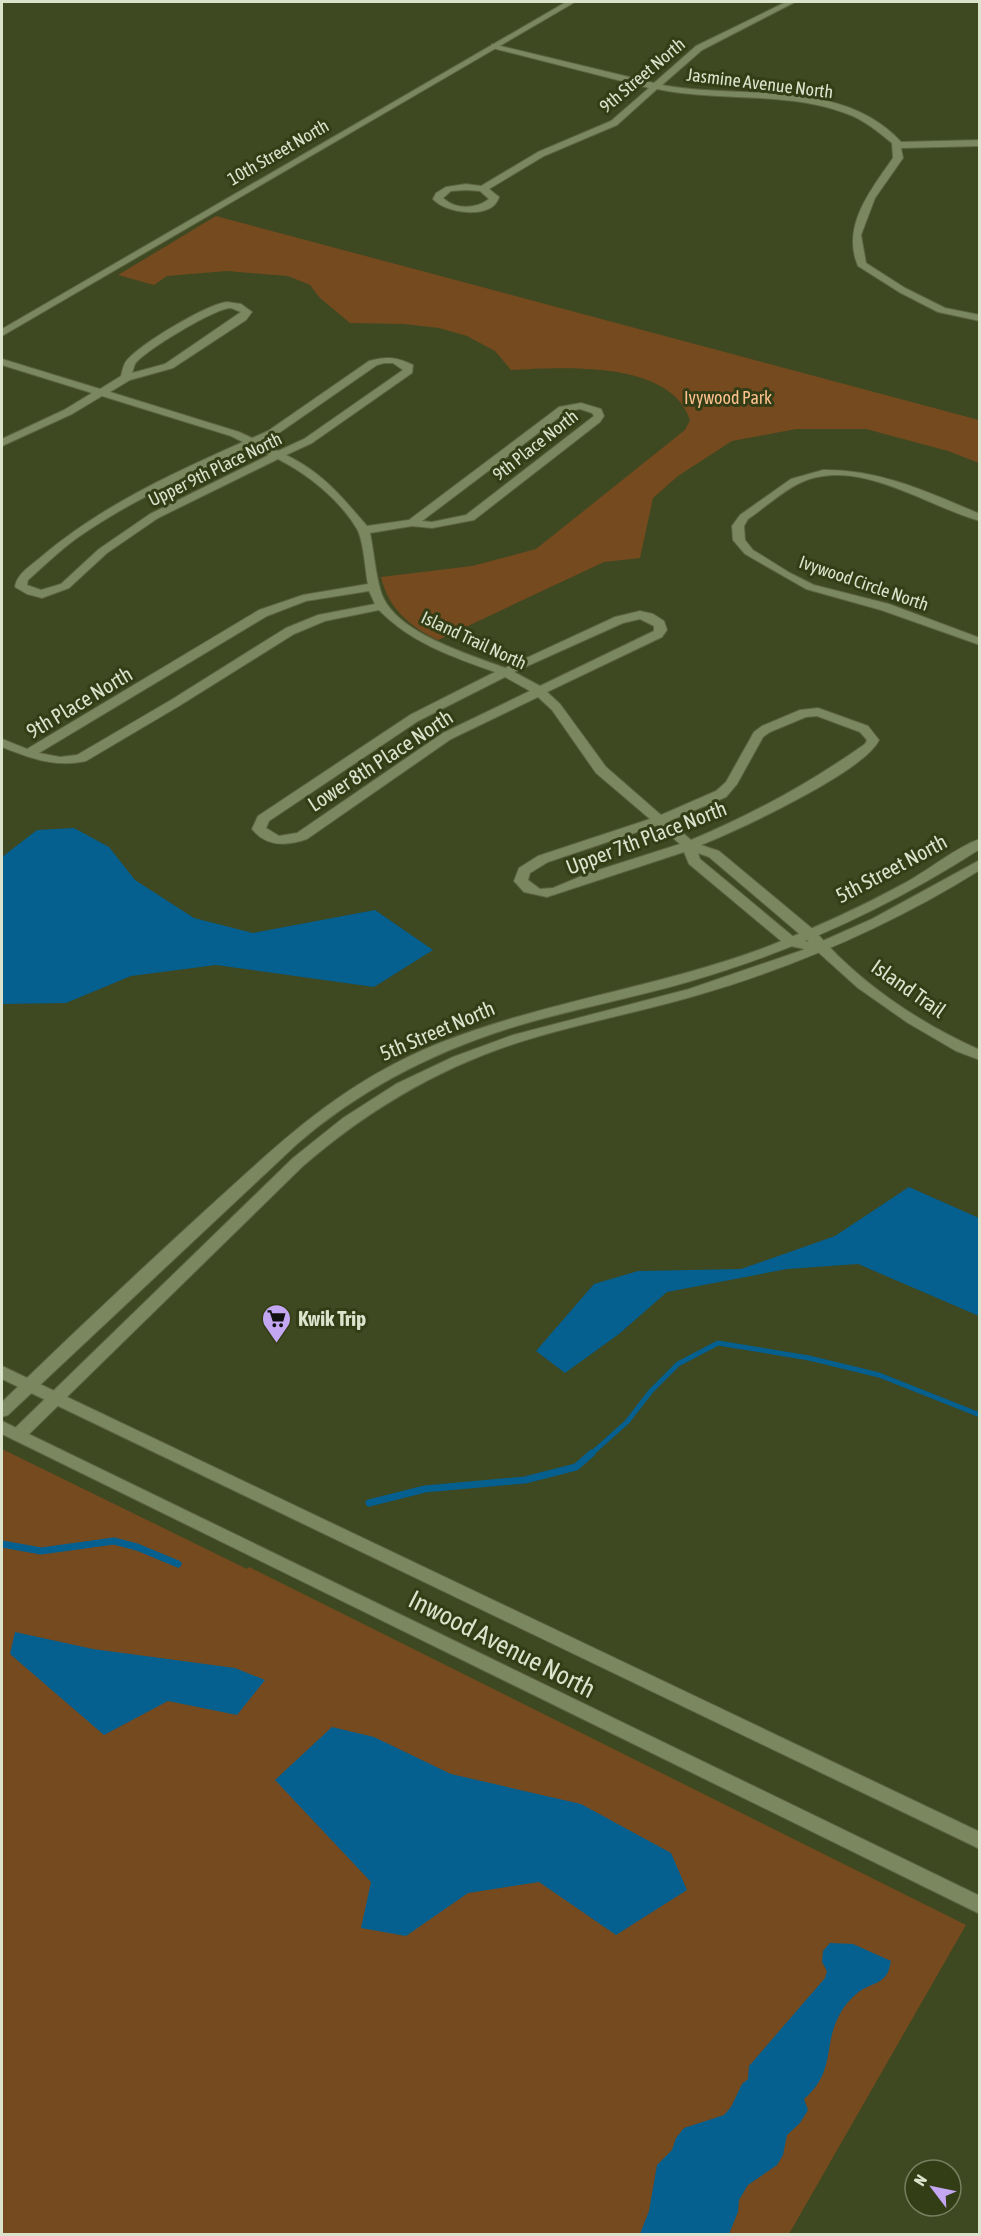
<svg xmlns="http://www.w3.org/2000/svg" width="981" height="2236" viewBox="0 0 981 2236" font-family="'Asap Condensed',sans-serif">
<rect width="100%" height="100%" fill="#3e4821"/>
<g fill="#764a1f">
<path d="M216,216l763,204v43l-31,-12 -82,-22h-70l-64,12 -54,35 -25,22 -13,60 -36,4 -166,78c-28,-13 -50,-32 -57,-63l91,-11 64,-17 149,-119 5,-10c-20,-61 -129,-52 -179,-50l-16,-19 -28,-15 -28,-8 -35,-4 -54,-1 -30,-25 -10,-13 -22,-9 -61,-5 -60,5 -13,9 -36,-10z"/>
<polygon points="2,1449 247,1569 249,1567 966,1925 789,2234 2,2234"/>
</g>
<g fill="#055f8f">
<polygon points="74,828 109,847 135,880 194,918 253,933 375,910 433,950 374,987 216,965 131,976 66,1003 2,1004 2,857 37,830"/>
<polygon points="909,1187 979,1218 979,1316 858,1264 787,1269 667,1292 619,1334 565,1373 536,1351 594,1284 638,1271 741,1269 835,1236"/>
<polygon points="15,1632 93,1649 235,1668 265,1680 237,1715 168,1701 104,1735 10,1654"/>
<polygon points="332,1727 374,1737 451,1774 581,1804 671,1853 687,1890 616,1935 539,1882 468,1893 406,1936 361,1928 371,1882 275,1780"/>
<path d="M830,1943l23,1 38,17c-1,4 -2,10 -4,13 -6,10 -19,11 -27,17 -7,5 -15,14 -19,21 -19,32 -4,59 -37,87l4,11 -8,13 -13,12 -4,20 -6,10 -29,20 -9,15 -1,12 -9,22h-89l9,-23 8,-46 15,-15 4,-12 8,-10 40,-13 7,-8 11,-23 6,-5 1,-13 76,-88 2,-7 -5,-9 1,-11z"/>
</g>
<g fill="none" stroke-linecap="round" stroke-linejoin="round">
<polyline stroke="#055f8f" stroke-width="5" points="590,1455 627,1422 651,1391 678,1364 718,1343 809,1358 879,1375 980,1415"/>
<g stroke="#055f8f" stroke-width="7">
<polyline points="369,1503 425,1489 525,1480 576,1467 592,1453"/>
<polyline points="2,1544 41,1551 114,1541 137,1547 178,1564"/>
</g>
<defs>
<g id="minor">
<path d="M786,2h9l-93,48 -40,35c77,15 180,-8 239,57l79,-2v6l-79,2 2,10 -28,40 -14,37 5,28 39,25 40,20 35,7v6l-42,-9 -39,-20 -41,-26c-17,-40 13,-76 35,-108l-1,-15c-15,-12 -29,-24 -47,-30 -59,-22 -126,-11 -188,-24l-40,36 -73,31 -55,33 10,8c-6,23 -53,17 -66,2l3,-6 10,-6 20,-3 15,2 57,-34 73,-31 38,-33 -157,-40v-4l162,39 42,-37zM466,190l14,1 9,8c-13,10 -33,11 -46,-1l8,-7z"/>
<path d="M227,302l14,2 11,8 -6,8 -73,48 -43,12 -20,12 129,40 13,6 16,-7 101,-70c18,-5 28,-4 44,4l-1,8 -100,70 -26,12c37,18 55,41 81,71l42,-6 150,-113 22,-4 20,6 3,7 -4,6 -126,98 -42,8 -20,-2 -42,7c4,19 5,40 11,59 13,41 88,62 124,76l110,-51 25,-6 13,3 11,7 3,9 -5,7 -115,55 13,12 46,63 55,48 55,-24 10,-9 28,-50 8,-6 38,-16 18,-2 50,18 11,14c-15,32 -141,90 -178,105l18,6 96,80c43,51 104,92 165,119v10l-24,-9 -48,-28 -50,-35 -40,-36 -32,-7 -97,-81 -5,-12 -137,45 -23,-5 -10,-11 5,-13 19,-12 112,-37 -54,-46 -44,-63 -14,-13 -87,42 -144,100c-20,7 -41,8 -55,-10l6,-13 152,-101 85,-43c-42,-15 -84,-29 -116,-62l-54,11 -31,13 -115,72 -93,55c-31,7 -56,-3 -84,-14v-8l25,10 232,-139 44,-15 65,-11c-3,-14 -4,-43 -11,-55 -17,-29 -49,-55 -79,-70l-120,59 -51,35 -38,35 -27,10 -15,-4 -12,-7c2,-14 16,-21 26,-30 60,-51 130,-83 202,-115l-12,-6 -129,-40 -30,18 -70,32v-7l62,-29 28,-17 -90,-28v-6l98,30 21,-13c1,-4 2,-9 4,-13 11,-17 82,-59 102,-61zM231,308l10,4 -76,52 -33,9c1,-3 2,-6 3,-9 9,-13 80,-56 96,-56zM384,363h9l10,7 -99,69 -26,12 -18,-9 16,-7 101,-70zM580,409l12,4 2,3 -128,99 -34,7 -10,-1 144,-109zM251,446l18,9 -119,59 -51,35 -38,35 -20,6 -14,-5 1,-5c16,-14 31,-29 49,-42 54,-38 114,-64 174,-92zM369,591l6,13 -57,11 -32,13 -115,72 -94,55 -17,2 -21,-4 228,-137 39,-15zM640,619l14,7v5l-114,55 -26,-14 109,-49zM505,677l25,14 -87,42 -146,100 -18,3 -13,-8 3,-7 149,-100zM817,716l43,16 7,8 -2,4c-55,39 -112,70 -174,96l-22,-19 57,-24 11,-13 26,-47 7,-5 36,-15zM658,825l22,19 -91,29 -36,15 -13,1 -12,-9 2,-7 18,-11zM698,853l11,4 100,85 -13,-3 -96,-80z"/>
<path d="M823,470c56,-1 105,22 157,44v7c-54,-15 -121,-64 -178,-39 -20,9 -36,25 -54,37l-4,7 1,14 8,10 37,23 24,12 75,19 91,34v7l-99,-35 -75,-21 -61,-35 -12,-14 -1,-14 8,-11 51,-36z"/>
</g>
<g id="tertiary">
<path d="M980,839v10c-90,58 -186,102 -289,132 -61,18 -124,29 -184,48 -78,25 -149,62 -210,115l-289,271 -6,2v-15c68,-66 136,-130 206,-194 75,-68 132,-124 229,-164 107,-43 224,-57 332,-98 46,-18 92,-39 136,-63 22,-12 53,-37 75,-44z"/>
<path d="M980,860v10c-88,55 -183,96 -282,125 -58,17 -117,28 -175,46 -83,26 -154,68 -220,125l-279,273 -6,2 -6,-2 -2,-4 2,-4 281,-273 50,-40 53,-34 57,-27 60,-22 176,-46 111,-38 72,-32z"/>
</g>
<g id="secondary">
<polygon points="566,2 575,2 2,336 2,329"/>
<polygon points="2,1366 980,1832 980,1849 2,1379"/>
<polygon points="2,1421 980,1896 980,1914 2,1434"/>
</g>
</defs>
<use href="#minor" stroke="#5c6441" stroke-width="2"/>
<use href="#tertiary" stroke="#5c6441" stroke-width="2"/>
<use href="#secondary" stroke="#5c6441" stroke-width="2"/>
<use href="#minor" fill="#7b875e" fill-rule="evenodd"/>
<use href="#tertiary" fill="#7b875e" fill-rule="evenodd"/>
<use href="#secondary" fill="#7b875e" fill-rule="evenodd"/>
</g>
<defs>
<symbol id="supermarket-pin" viewBox="-11 -11 22 30"><path d="M0 17L-7.5 6A9.5 9.5 0 1 1 7.5 6Z" fill="#c3a7f2" stroke="#333d16"/><path d="M-6-5.5h2.5l.6 2H6L4.5 2H-2.5L-4.4-4H-6ZM-1.5 3.2a1.3 1.3 0 1 0 .1 0ZM3 3.2a1.3 1.3 0 1 0 .1 0Z" fill="#111"/></symbol>
</defs>
<g fill-rule="evenodd">
<use href="#supermarket-pin" x="260" y="1302" width="33" height="45"/>
</g>
<g text-anchor="middle" dominant-baseline="central" stroke-width="6" stroke-linejoin="round" paint-order="stroke">
<g font-size="18" fill="#dce3cd" stroke="#333d16">
<text transform="translate(642 75) rotate(-40)">9th Street North</text>
<text transform="translate(760 83) rotate(7)">Jasmine Avenue North</text>
<text transform="translate(278 152) rotate(-30)">10th Street North</text>
<text transform="translate(535 445) rotate(-38)">9th Place North</text>
<text transform="translate(215 469) rotate(-26)">Upper 9th Place North</text>
<text transform="translate(864 583) rotate(19)">Ivywood Circle North</text>
<text transform="translate(474 640) rotate(25)">Island Trail North</text>
</g>
<g font-size="18" fill="#fec18d" stroke="#333d16">
<text x="728" y="397">Ivywood Park</text>
</g>
<g font-size="21" fill="#dce3cd" stroke="#333d16">
<text transform="translate(79 702) rotate(-31)">9th Place North</text>
<text transform="translate(380 760) rotate(-33)">Lower 8th Place North</text>
<text transform="translate(646 837) rotate(-21)">Upper 7th Place North</text>
<text transform="translate(891 868) rotate(-28)">5th Street North</text>
<text transform="translate(909 988) rotate(35)">Island Trail</text>
<text transform="translate(437 1030) rotate(-23)">5th Street North</text>
</g>
<g font-size="21" font-weight="bold" fill="#dce3cd" stroke="#333d16" text-anchor="start">
<text x="298" y="1318">Kwik Trip</text>
</g>
<g font-size="26" fill="#dce3cd" stroke="#333d16">
<text transform="translate(502 1644) rotate(27)">Inwood Avenue North</text>
</g>
</g>
<rect width="981" height="2236" fill="none" stroke="#dce3cd" stroke-width="6"/>
<g transform="translate(933 2188) rotate(302)"><circle r="28" fill="#333d16" stroke="#777f5f" stroke-width="1.5"/>
<path d="M0-4.5L10 22L0 15L-10 22Z" fill="#c3a7f2"/>
<text y="-9" font-size="16" font-weight="bold" text-anchor="middle" fill="#dce3cd">N</text>
</g>
</svg>
